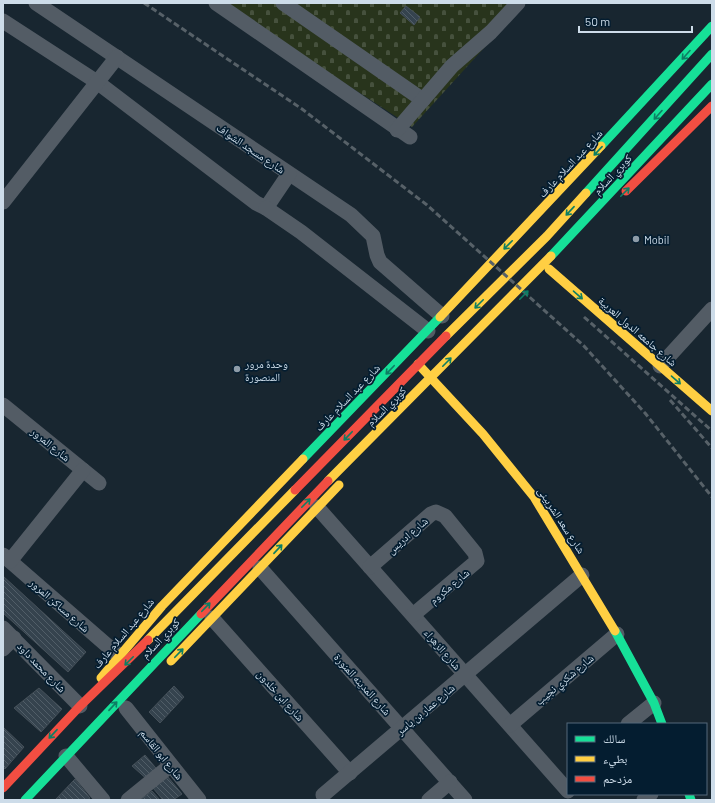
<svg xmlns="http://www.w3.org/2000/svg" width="715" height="803" viewBox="0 0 715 803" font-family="Barlow,'Noto Naskh Arabic',sans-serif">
<defs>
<pattern id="cemetery-stones" width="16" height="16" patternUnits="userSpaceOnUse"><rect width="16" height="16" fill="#28341c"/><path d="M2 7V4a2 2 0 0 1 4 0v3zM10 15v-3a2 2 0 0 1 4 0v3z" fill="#46513d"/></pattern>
<pattern id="building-back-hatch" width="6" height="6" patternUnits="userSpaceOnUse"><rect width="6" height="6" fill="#35434e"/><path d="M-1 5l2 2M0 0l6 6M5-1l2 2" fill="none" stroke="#515e68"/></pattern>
</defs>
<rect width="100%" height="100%" fill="#182630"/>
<polygon fill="url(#cemetery-stones)" points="222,3 525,3 412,127"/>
<g fill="url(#building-back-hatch)" stroke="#455059">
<polygon points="406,6 420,17 414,25 400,13"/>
<polygon points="3,576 86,652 68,672 3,613"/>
<polygon points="174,686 184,697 160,723 149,712"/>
<polygon points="39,688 62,709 41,732 14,708"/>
<polygon points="3,727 24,747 5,769 3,767"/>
<polygon points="145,755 160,773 149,781 132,766"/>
<polygon points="168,777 182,794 173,800 163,800 153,788"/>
<polygon points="75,779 90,798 87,800 55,800"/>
<polygon points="152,791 160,800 140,800"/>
</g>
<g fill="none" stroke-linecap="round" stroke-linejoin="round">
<g stroke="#535c65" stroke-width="15">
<polyline points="36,3 351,215 373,236 377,255 380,262 442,316"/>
<polyline points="216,3 410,137"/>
<polyline points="283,3 423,100"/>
<polyline points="3,21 97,82 256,203 266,208 289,174"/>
<polyline points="397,130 452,66 491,32 518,3"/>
<polyline points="3,202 117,57"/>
<polyline points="266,208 301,232 428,331"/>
<polyline points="660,366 712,309"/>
<polyline points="3,405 99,483"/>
<polyline points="317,507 568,791"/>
<polyline points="3,555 118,655"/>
<polyline points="10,561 83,470"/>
<polyline points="370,567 431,514 436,512 445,516 475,553 477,561 413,615"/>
<polyline points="260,568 465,800"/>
<polyline points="212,618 350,773"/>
<polyline points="3,628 80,706"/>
<polyline points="3,649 14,638"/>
<polyline points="126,708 199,800"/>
<polyline points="628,724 654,703"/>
<polyline points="510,725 617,634"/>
<polyline points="66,756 103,800"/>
<polyline points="323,795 582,575"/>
<polyline points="128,800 171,765"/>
<polyline points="429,800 450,782"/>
<polyline points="644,800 651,794"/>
</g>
<g stroke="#16e098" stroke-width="9">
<polyline points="601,146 712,26"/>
<polyline points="586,193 712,54"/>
<polyline points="551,256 712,84"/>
<polyline points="303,459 440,317"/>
<polyline points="615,631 654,703 662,724"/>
<polyline points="689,794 691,800"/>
<polyline points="25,800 201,614"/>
</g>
<g stroke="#ffcf43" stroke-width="9">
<polyline points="549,269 712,411"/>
<polyline points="440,317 601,146"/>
<polyline points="446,336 547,236 586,193"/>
<polyline points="418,364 483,434 534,497 615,631"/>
<polyline points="328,481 551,256"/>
<polyline points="148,640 295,490"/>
<polyline points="171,661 339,485"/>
<polyline points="101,678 162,606 303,459"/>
</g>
<g stroke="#f24e42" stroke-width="9">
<polyline points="626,191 712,106"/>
<polyline points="295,490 446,336"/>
<polyline points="201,614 328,481"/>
<polyline points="3,788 80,706 148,640"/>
</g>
<g stroke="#576168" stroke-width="3" stroke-dasharray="6 3" stroke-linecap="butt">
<polyline points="144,3 302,109 427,205 583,345 645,413 712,497"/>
<polyline points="584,317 712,431"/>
<polyline points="670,400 712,448"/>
</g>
</g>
<defs><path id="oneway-shaft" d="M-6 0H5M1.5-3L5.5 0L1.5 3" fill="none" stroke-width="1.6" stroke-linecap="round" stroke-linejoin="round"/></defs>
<g stroke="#0d7e64">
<use href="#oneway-shaft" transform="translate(686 55) rotate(132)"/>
<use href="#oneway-shaft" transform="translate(658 115) rotate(132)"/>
<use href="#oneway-shaft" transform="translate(598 151) rotate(133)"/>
<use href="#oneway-shaft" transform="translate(625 192) rotate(-45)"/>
<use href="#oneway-shaft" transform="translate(570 211) rotate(133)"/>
<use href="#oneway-shaft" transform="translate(508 245) rotate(135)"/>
<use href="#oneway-shaft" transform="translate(524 295) rotate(-45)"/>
<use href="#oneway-shaft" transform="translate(578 295) rotate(41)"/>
<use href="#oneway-shaft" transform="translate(479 304) rotate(135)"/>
<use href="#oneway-shaft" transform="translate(447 362) rotate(-45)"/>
<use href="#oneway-shaft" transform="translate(390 370) rotate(134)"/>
<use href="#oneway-shaft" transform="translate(676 380) rotate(41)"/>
<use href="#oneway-shaft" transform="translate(348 436) rotate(134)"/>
<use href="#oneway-shaft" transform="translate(306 503) rotate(-45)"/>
<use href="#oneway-shaft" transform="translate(278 549) rotate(-47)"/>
<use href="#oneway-shaft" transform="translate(206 607) rotate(-46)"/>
<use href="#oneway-shaft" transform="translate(179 653) rotate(-46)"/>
<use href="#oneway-shaft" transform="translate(129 661) rotate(135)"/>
<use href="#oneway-shaft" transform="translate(113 706) rotate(-47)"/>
<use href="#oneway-shaft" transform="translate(53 734) rotate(133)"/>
</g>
<g fill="#8e9ca8" stroke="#041d30" stroke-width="1.5">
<circle cx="636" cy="239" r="4"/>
<circle cx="237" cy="369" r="4"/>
</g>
<g text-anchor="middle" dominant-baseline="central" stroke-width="3.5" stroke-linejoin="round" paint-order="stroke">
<g font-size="11" fill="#cddce9" stroke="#041d30">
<text transform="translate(251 148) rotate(34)">شارع مسجد الشواف</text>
<text transform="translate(570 163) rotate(-47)">شارع عبد السلام عارف</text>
<text transform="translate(612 174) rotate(-47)">كوبري السلام</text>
<text transform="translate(638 331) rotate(41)">شارع جامعه الدول العربية</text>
<text transform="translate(347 397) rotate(-46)">شارع عبد السلام عارف</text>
<text transform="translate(386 406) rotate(-45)">كوبري السلام</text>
<text transform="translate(51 444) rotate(39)">شارع المرور</text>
<text transform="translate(562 520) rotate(57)">شارع سعد الشربينى</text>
<text transform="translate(407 535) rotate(-41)">شارع ادريس</text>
<text transform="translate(449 586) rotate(-40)">شارع مكروم</text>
<text transform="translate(60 605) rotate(41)">شارع مساكن المرور</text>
<text transform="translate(123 633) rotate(-50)">شارع عبد السلام عارف</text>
<text transform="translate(160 638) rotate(-47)">كوبري السلام</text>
<text transform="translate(443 649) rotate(49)">شارع الزهراء</text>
<text transform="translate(42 667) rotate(46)">شارع محمد داود</text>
<text transform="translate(564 679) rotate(-40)">شارع شكري نجيب</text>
<text transform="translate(363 684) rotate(48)">شارع المدينه المنورة</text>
<text transform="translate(281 695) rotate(48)">شارع ابن خلدون</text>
<text transform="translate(425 709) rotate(-40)">شارع عمار بن ياسر</text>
<text transform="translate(162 754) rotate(51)">شارع ابو القاسم</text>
</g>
<g font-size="11" fill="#cddce9" stroke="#041d30" text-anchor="start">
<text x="644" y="239">Mobil</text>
<text x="245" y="363">وحدة مرور<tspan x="245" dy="13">المنصورة</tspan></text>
</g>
</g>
<rect width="715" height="803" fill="none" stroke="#cddce9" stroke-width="8"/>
<rect x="567" y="723" width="140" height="72" fill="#041d30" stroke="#54697a"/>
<rect x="575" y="736" width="20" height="6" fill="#16e098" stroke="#54697a"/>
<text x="603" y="743" font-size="12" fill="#cddce9">سالك</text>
<rect x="575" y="756" width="20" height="6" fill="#ffcf43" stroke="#54697a"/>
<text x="603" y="763" font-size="12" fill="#cddce9">بطيء</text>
<rect x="575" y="776" width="20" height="6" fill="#f24e42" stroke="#54697a"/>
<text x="603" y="783" font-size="12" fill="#cddce9">مزدحم</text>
<path d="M579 26v6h113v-6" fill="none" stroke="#cddce9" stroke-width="2"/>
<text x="585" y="26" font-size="12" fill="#cddce9" stroke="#041d30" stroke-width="3" paint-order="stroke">50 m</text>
</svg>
